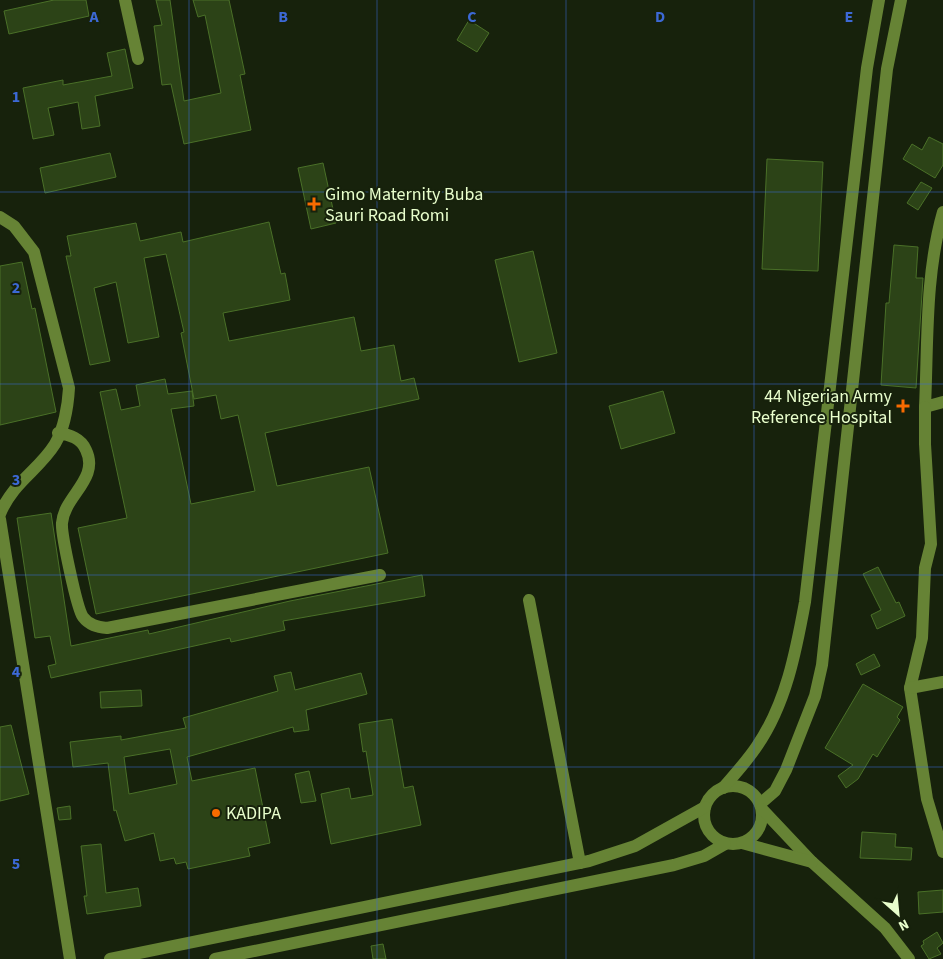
<svg xmlns="http://www.w3.org/2000/svg" width="943" height="959" viewBox="0 0 943 959" font-family="'Source Sans 3',sans-serif">
<rect width="100%" height="100%" fill="#17220c"/>
<g fill="#2c4317" stroke="#4a7028" fill-rule="evenodd">
<polygon points="54,0 86,0 89,16 9,34 4,11"/>
<polygon points="156,0 170,0 184,101 221,93 205,15 198,17 193,0 229,0 245,74 240,75 251,130 184,144 171,84 162,85 154,26 162,25"/>
<polygon points="469,20 489,33 477,52 457,40"/>
<polygon points="125,49 133,88 95,96 100,126 82,129 78,102 48,108 54,135 33,139 23,88 63,80 63,85 112,76 107,53"/>
<polygon points="929,137 943,144 943,165 935,178 903,159 912,144 922,150"/>
<polygon points="110,153 116,177 45,193 40,168"/>
<polygon points="767,159 823,162 818,271 762,269"/>
<polygon points="323,163 336,223 311,229 298,168"/>
<polygon points="921,182 932,188 918,210 907,203"/>
<polygon points="269,222 281,274 285,273 290,300 223,313 229,341 354,317 361,351 394,345 401,381 414,378 419,399 265,433 277,486 369,467 388,553 96,614 78,528 127,518 100,392 116,389 121,410 140,406 136,385 165,379 168,394 192,391 194,406 171,409 191,504 255,491 238,415 221,419 216,395 194,399 181,333 184,332 166,254 144,258 159,337 128,343 116,282 94,288 110,361 90,365 66,256 71,256 67,236 136,223 140,241 181,232 183,242"/>
<polygon points="894,245 918,247 916,278 923,278 916,388 881,385 886,303 889,303"/>
<polygon points="533,251 557,353 519,362 495,260"/>
<polygon points="22,262 32,309 35,308 56,412 0,425 0,266"/>
<polygon points="663,391 675,433 621,449 609,406"/>
<polygon points="51,513 71,646 148,630 149,634 290,601 422,575 425,596 283,621 285,630 231,642 230,638 51,678 48,666 56,664 50,636 35,638 17,518"/>
<polygon points="878,567 896,603 899,602 905,616 877,629 871,615 881,610 863,574"/>
<polygon points="874,654 880,666 861,675 856,664"/>
<path d="M291,672l4,18 66,-17 6,21 -61,16 3,20 -15,2 -1,-5 -106,30 5,24 63,-13 15,75 -22,5 2,8 -62,13 -2,-7 -10,2 -2,-6 -14,3 -6,-28 -29,8 -9,-31 -2,1 -6,-48 -35,4 -3,-25 51,-6v4l65,-12 -3,-10 95,-27 -4,-15zM170,749l7,35 -48,10 -5,-37z"/>
<polygon points="863,684 903,707 897,717 900,720 877,757 873,754 858,779 846,788 838,776 853,765 825,748"/>
<polygon points="141,690 142,706 101,708 100,692"/>
<polygon points="392,719 404,788 413,786 421,825 331,844 321,794 349,788 351,799 373,795 366,751 363,752 359,724"/>
<polygon points="11,725 29,794 0,801 0,727"/>
<polygon points="309,771 316,801 301,803 295,774"/>
<polygon points="70,806 71,819 59,820 57,808"/>
<polygon points="862,832 896,834 895,847 912,848 911,860 860,858"/>
<polygon points="101,844 106,893 138,888 141,906 87,914 84,896 87,896 81,846"/>
<polygon points="943,890 943,912 919,914 918,892"/>
<polygon points="937,932 943,943 937,948 941,954 929,959 921,946 924,944 923,941"/>
<polygon points="383,944 386,959 373,959 371,946"/>
</g>
<g fill="none" stroke-linecap="round" stroke-linejoin="round">
<g stroke="#668335" stroke-width="12">
<polyline points="125,0 138,59"/>
<path d="M943,212c-18,63 -15,130 -18,195l18,-5"/>
<path d="M0,217l14,9 20,26 35,136c-1,17 -5,41 -14,56 -16,26 -42,38 -55,70"/>
<polyline points="925,407 925,444 931,544 925,568 922,638 910,688 927,799 943,852"/>
<path d="M58,433c12,2 23,5 28,17 14,29 -22,46 -24,73 -1,11 15,86 21,94 6,8 14,10 24,11l273,-53"/>
<polyline points="0,519 70,959"/>
<polyline points="529,600 580,863"/>
<polyline points="910,688 943,682"/>
<circle cx="733" cy="815" r="29"/>
<path d="M723,788c12,-14 24,-27 34,-42 29,-42 39,-95 48,-144l62,-534 12,-68"/>
<polyline points="760,804 775,791 786,770 815,696 822,665 887,69 901,0"/>
<polyline points="762,809 812,862 885,928 909,959"/>
<polyline points="742,843 812,862"/>
<polyline points="110,959 589,861 635,846 705,807"/>
<polyline points="215,959 674,865 704,856 725,844"/>
</g>
</g>
<path fill="none" stroke="#3c69d6" stroke-width="1" stroke-opacity="0.55" d="M189,0v959M377,0v959M566,0v959M754,0v959M0,192h943M0,384h943M0,575h943M0,767h943"/>
<g fill="#f86b00" stroke="#17220c" stroke-width="2">
<path d="M311.5 196.5h5v5h5v5h-5v5h-5v-5h-5v-5h5z"/>
<path d="M900.5 398.5h5v5h5v5h-5v5h-5v-5h-5v-5h5z"/>
<circle cx="216" cy="813" r="5"/>
</g>
<g text-anchor="middle" dominant-baseline="central" stroke-width="4" stroke-linejoin="round" paint-order="stroke">
<g font-size="18" fill="#e9ffcd" stroke="#17220c" text-anchor="start">
<text x="325" y="194">Gimo Maternity Buba<tspan x="325" dy="21">Sauri Road Romi</tspan></text>
<text x="892" y="396" text-anchor="end">44 Nigerian Army<tspan x="892" dy="21">Reference Hospital</tspan></text>
<text x="226" y="813">KADIPA</text>
</g>
</g>
<g font-size="16" text-anchor="middle" font-weight="bold" fill="#3c69d6" stroke="#17220c" stroke-width="4" stroke-linejoin="round" paint-order="stroke">
<text x="94" y="22">A</text>
<text x="283" y="22">B</text>
<text x="472" y="22">C</text>
<text x="660" y="22">D</text>
<text x="849" y="22">E</text>
<text x="16" y="102">1</text>
<text x="16" y="293">2</text>
<text x="16" y="485">3</text>
<text x="16" y="677">4</text>
<text x="16" y="869">5</text>
</g>
<g transform="translate(898 914) rotate(153)" stroke="#17220c" stroke-width="4" paint-order="stroke">
<path d="M0-4L9 19L0 12L-9 19Z" fill="#e9ffcd"/>
<text y="-8" font-size="14" font-weight="bold" text-anchor="middle" fill="#e9ffcd">N</text>
</g>
</svg>
